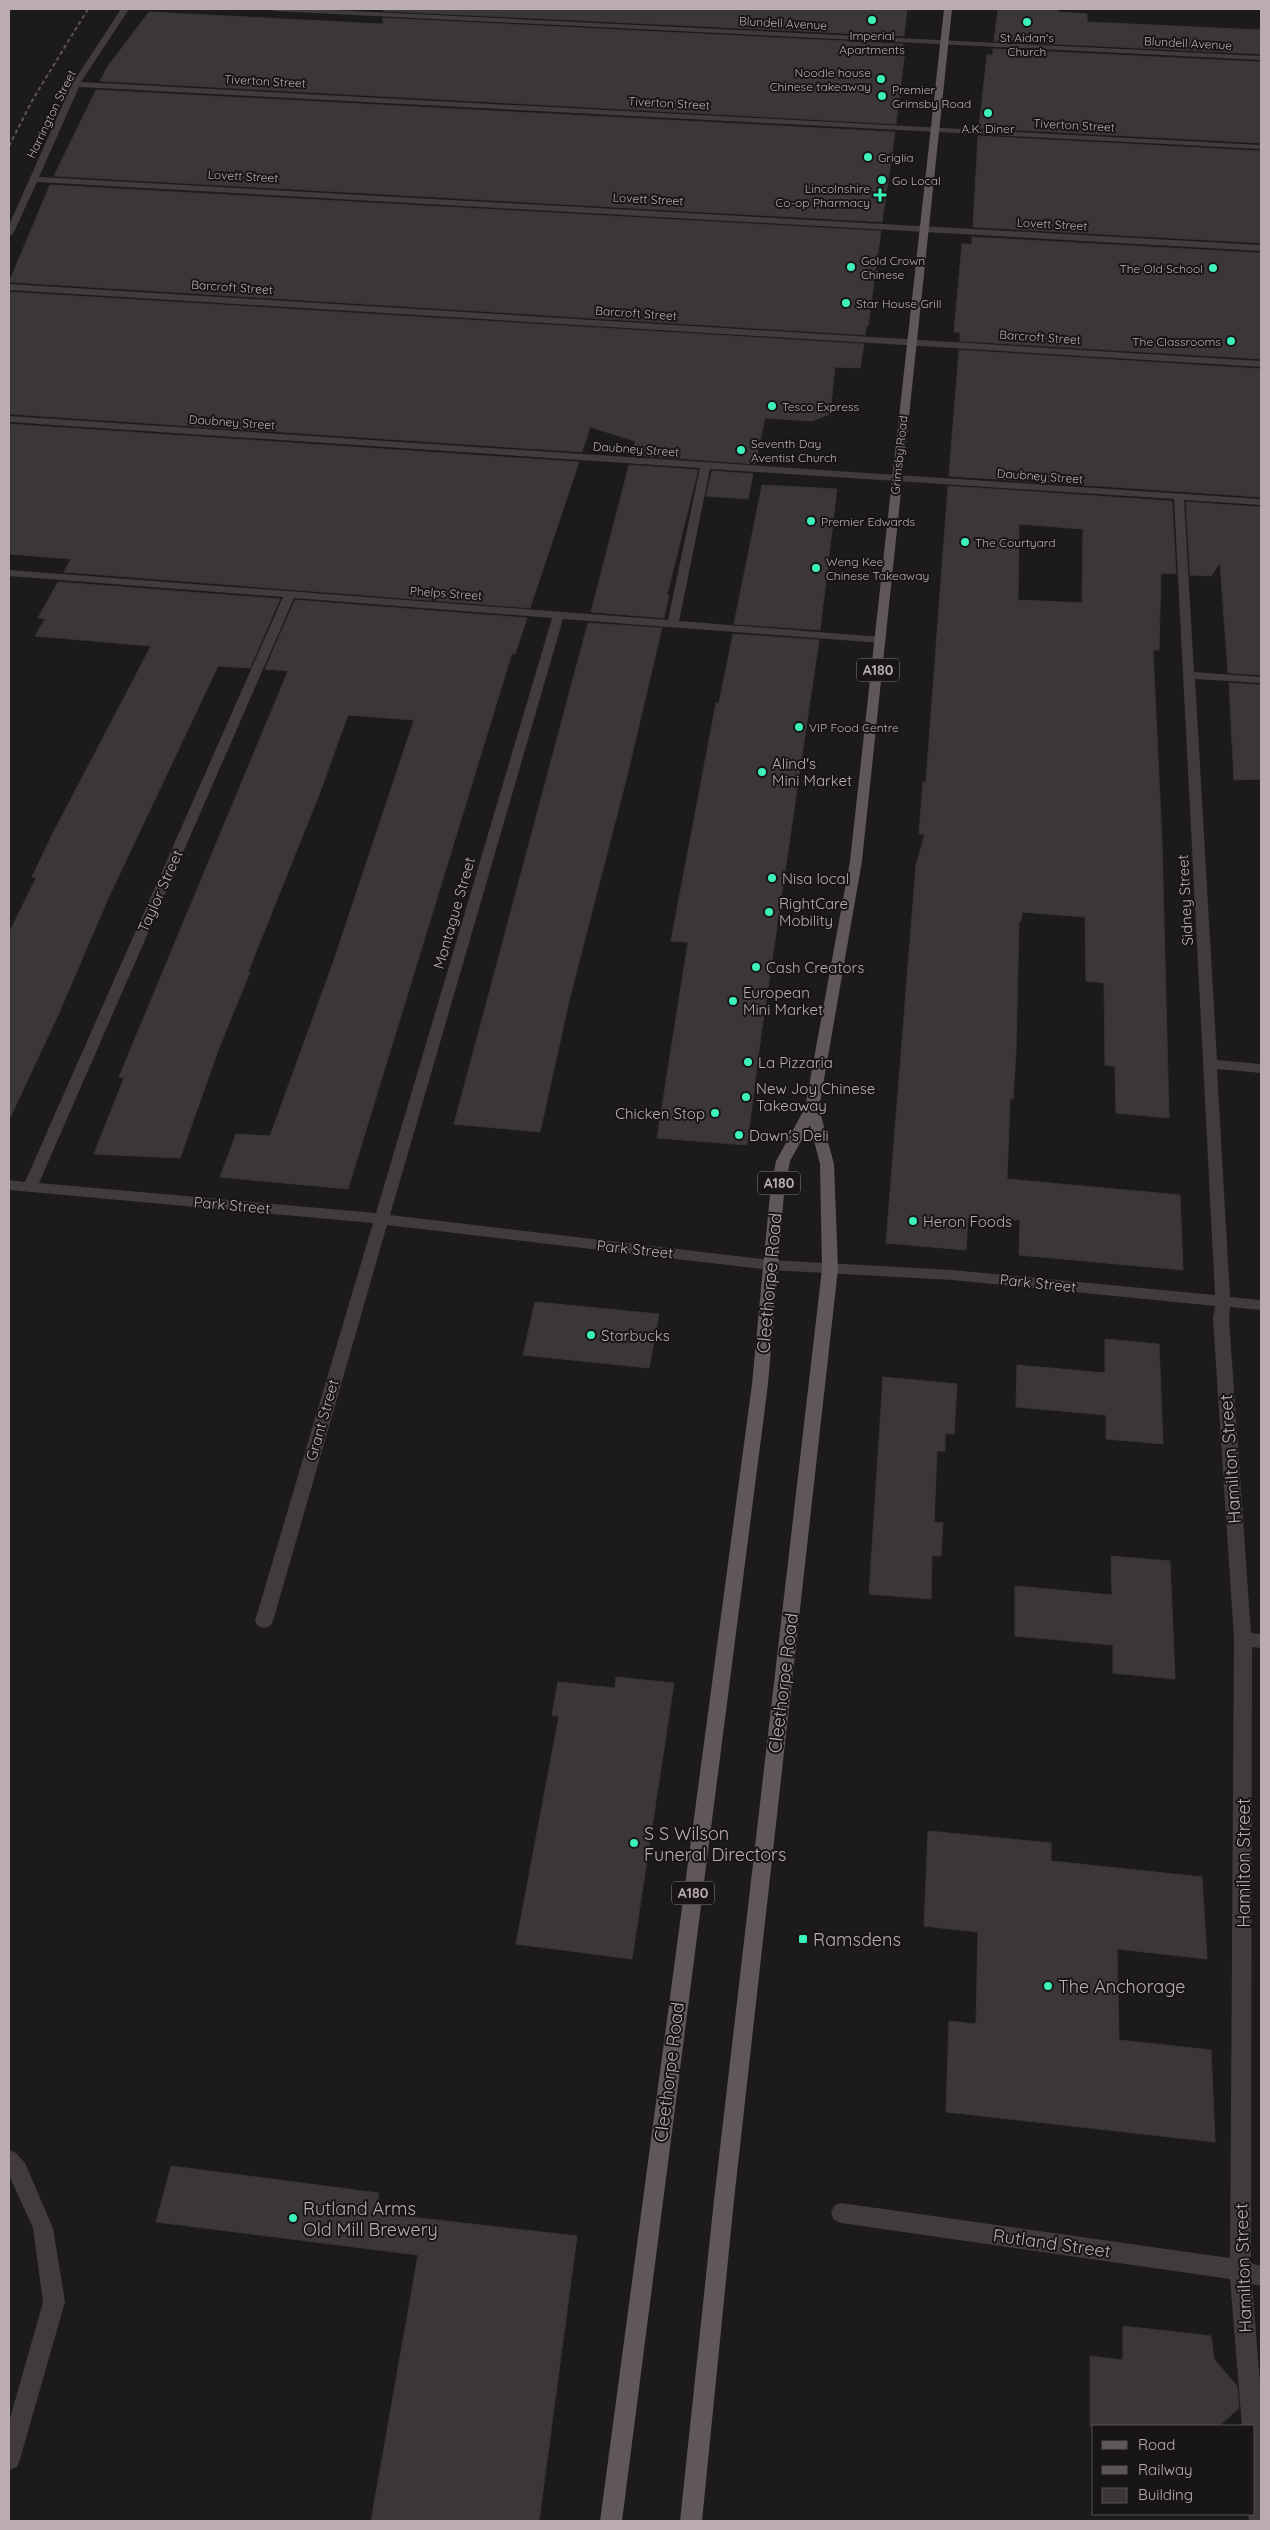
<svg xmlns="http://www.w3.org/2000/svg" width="1270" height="2530" viewBox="0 0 1270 2530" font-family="Quicksand,sans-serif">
<rect width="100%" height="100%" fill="#1c1a1a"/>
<g fill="#3b3738" stroke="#383434" fill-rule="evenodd">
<polygon points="383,9 907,9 904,36 383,11"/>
<polygon points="998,9 1058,9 1058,12 1087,14 1087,22 1261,30 1261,54 994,41"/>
<polygon points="149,12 383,24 383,18 903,44 902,50 905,50 896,124 100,81 108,66"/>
<polygon points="993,49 1261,62 1261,143 979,128 987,55 993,55"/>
<polygon points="96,90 895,132 882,222 54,176"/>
<polygon points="978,136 1261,151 1261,243 973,227"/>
<polygon points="50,185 881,231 868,326 866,326 865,335 9,282"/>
<polygon points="972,237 1261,253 1261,359 960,341 960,332 954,332 962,244 972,244"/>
<polygon points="9,292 864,344 860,368 835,367 830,414 812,421 765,418 755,464 632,455 635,441 590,427 582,452 9,414"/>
<polygon points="959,350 1261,369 1261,497 949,476"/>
<polygon points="9,424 579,462 530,608 64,572 71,559 9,554"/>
<polygon points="629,465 698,470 667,595 669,595 664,618 591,612"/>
<polygon points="712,471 753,474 748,499 706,496"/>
<polygon points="762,485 837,489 820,630 734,624"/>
<path d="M948,486l224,15 4,73 -15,-1 -2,77h-6l9,192 7,276 -53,-5 -1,-47 -10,-1 -1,-82 -18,-2 -1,-64 -63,-5 -1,9h-2l-3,130 -3,48h-3l-3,80 173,16 3,75 -164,-15 1,-35 -52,-2 -2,32 -80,-7 30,-378 9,-31h-6l4,-52h3zM1019,524l64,5 -1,74 -64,-3z"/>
<polygon points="1186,502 1261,507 1261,675 1228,673 1220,563 1211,576 1190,575"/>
<polygon points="58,582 280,599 250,668 218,666 106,903 59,1013 9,1120 9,933 36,878 32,877 53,833 151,646 35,636 45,619 38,618"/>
<polygon points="295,600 527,618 515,654 512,653 348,1189 220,1177 236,1134 270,1136 334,960 414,720 348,715 319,795 248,972 250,972 219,1048 180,1158 94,1154 124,1078 119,1077 288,671 265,669"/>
<polygon points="588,623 662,628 628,772 570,997 540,1132 454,1124"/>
<polygon points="733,634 819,640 761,1035 747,1145 657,1138 688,942 671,941 716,703 719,703"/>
<polygon points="1229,683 1261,685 1261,779 1234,780"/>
<polygon points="535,1302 659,1314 649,1368 523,1355"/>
<polygon points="1105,1339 1159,1344 1163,1444 1106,1439 1106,1415 1016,1407 1017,1365 1105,1373"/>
<polygon points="883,1377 957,1384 954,1434 945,1433 945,1451 937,1451 934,1522 943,1523 941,1556 932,1556 931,1599 869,1594"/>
<polygon points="1111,1556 1170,1561 1175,1679 1113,1673 1113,1645 1015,1636 1015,1586 1112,1595"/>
<polygon points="616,1677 674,1683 632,1959 516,1944 559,1716 552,1715 558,1682 615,1688"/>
<polygon points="928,1831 1051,1843 1051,1861 1202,1877 1207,1959 1117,1949 1119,2040 1211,2050 1215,2142 946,2112 949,2021 976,2024 978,1932 924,1926"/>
<polygon points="171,2166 379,2193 375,2213 577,2236 539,2521 371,2521 418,2255 156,2222"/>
<polygon points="1123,2326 1211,2336 1214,2359 1237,2386 1239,2408 1219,2426 1090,2426 1090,2356 1123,2360"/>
</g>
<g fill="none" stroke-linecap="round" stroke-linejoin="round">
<g fill="#413b3c" fill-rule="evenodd">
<polygon points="121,9 129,9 81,82 1261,145 1261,149 79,87 39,177 1261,245 1261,251 37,182 13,234 9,237 9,225 72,84"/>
<polygon points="270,9 314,9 1261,56 1261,60 274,11"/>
<polygon points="9,284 1261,361 1261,367 9,290"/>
<path d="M9,416l1252,83v6l-77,-5 10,172 67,5v6l-66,-4 22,381 44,4v9l-44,-4 13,228 31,3v10l-31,-3 -1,12 22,314 10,1v14l-9,-1 -1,616 10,3v20l-9,-2 9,111v126h-12l-1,-7h6v-88h-12l-12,-147 -389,-56 -7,-3 -3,-7 3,-7 7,-3 389,55 4,-619 -21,-320 2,-13 -263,-26 -182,-10 -383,-45 -114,396 -3,5 -6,2 -6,-2 -3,-5 118,-398 -364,-33v-10l16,2 258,-585 -274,-21v-6l659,50 32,-152 -691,-46zM710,469l464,30 41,796 -263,-25 -182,-10 -380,-45 173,-596 318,24 6,-3 -6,-3 -202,-16zM294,598l258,20 -176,595 -337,-30z"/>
<polygon points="9,2150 16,2153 25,2163 53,2228 65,2302 20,2459 17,2467 9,2470 9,2422 43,2302 33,2228 9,2175"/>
</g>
<polygon fill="#605758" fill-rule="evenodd" points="944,9 952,9 862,861 819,1108 834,1164 838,1269 734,2200 702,2521 680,2521 714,2200 822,1269 820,1164 810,1125 790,1161 784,1194 768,1384 622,2521 600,2521 752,1384 770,1194 776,1161 805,1108 850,861"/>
<polyline stroke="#5c5455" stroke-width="2" stroke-dasharray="4 3" stroke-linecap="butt" points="9,146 33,99 88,9"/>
</g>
<g fill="#3df1ba" stroke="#171515" stroke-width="2">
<circle cx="872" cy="20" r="5"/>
<circle cx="1027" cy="22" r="5"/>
<circle cx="881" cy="79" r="5"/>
<circle cx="882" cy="96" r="5"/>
<circle cx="988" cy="113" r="5"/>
<circle cx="868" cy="157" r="5"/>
<circle cx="882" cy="180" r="5"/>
<path d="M877.5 187.5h5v5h5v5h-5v5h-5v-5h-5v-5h5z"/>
<circle cx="851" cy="267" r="5"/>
<circle cx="1213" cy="268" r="5"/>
<circle cx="846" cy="303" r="5"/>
<circle cx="1231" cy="341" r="5"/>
<circle cx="772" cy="406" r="5"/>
<circle cx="741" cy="450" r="5"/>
<circle cx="811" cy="521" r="5"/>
<circle cx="965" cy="542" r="5"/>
<circle cx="816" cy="568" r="5"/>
<circle cx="799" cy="727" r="5"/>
<circle cx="762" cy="772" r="5"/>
<circle cx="772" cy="878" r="5"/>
<circle cx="769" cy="912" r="5"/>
<circle cx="756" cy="967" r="5"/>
<circle cx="733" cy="1001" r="5"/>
<circle cx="748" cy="1062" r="5"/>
<circle cx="746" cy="1097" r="5"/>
<circle cx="715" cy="1113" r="5"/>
<circle cx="739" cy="1135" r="5"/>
<circle cx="913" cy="1221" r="5"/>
<circle cx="591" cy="1335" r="5"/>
<circle cx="634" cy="1843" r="5"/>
<rect x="798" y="1934" width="10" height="10" rx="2.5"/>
<circle cx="1048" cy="1986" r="5"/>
<circle cx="293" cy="2218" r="5"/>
</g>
<g text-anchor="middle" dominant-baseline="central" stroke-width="4" stroke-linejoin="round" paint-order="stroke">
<g font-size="12" fill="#bbacb1" stroke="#171515">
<text transform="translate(783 23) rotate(3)">Blundell Avenue</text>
<text transform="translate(1188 43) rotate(3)">Blundell Avenue</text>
<text transform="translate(265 81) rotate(3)">Tiverton Street</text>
<text transform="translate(669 103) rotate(3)">Tiverton Street</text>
<text transform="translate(51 114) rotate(-64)">Harrington Street</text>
<text transform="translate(1074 125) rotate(3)">Tiverton Street</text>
<text transform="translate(243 176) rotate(3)">Lovett Street</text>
<text transform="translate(648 199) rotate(3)">Lovett Street</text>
<text transform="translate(1052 224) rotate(3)">Lovett Street</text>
<text transform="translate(232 287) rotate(4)">Barcroft Street</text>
<text transform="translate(636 313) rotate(4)">Barcroft Street</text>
<text transform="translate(1040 337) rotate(4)">Barcroft Street</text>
<text transform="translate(232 422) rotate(4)">Daubney Street</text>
<text transform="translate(636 449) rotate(4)">Daubney Street</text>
<text transform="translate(899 455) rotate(-84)">Grimsby Road</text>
<text transform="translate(1040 476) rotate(4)">Daubney Street</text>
<text transform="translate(446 593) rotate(4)">Phelps Street</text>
</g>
<g font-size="12" fill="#bbacb1" stroke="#171515" text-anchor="start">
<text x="872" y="35" text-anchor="middle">Imperial<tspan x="872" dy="14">Apartments</tspan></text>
<text x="1027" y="37" text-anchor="middle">St Aidan's<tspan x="1027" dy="14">Church</tspan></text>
<text x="871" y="72" text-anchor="end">Noodle house<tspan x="871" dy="14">Chinese takeaway</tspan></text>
<text x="892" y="89">Premier<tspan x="892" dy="14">Grimsby Road</tspan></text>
<text x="988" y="128" text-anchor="middle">A.K. Diner</text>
<text x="878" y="157">Griglia</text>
<text x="892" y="180">Go Local</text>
<text x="870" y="188" text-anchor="end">Lincolnshire<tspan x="870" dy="14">Co-op Pharmacy</tspan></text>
<text x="861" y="260">Gold Crown<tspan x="861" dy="14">Chinese</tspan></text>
<text x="1203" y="268" text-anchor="end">The Old School</text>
<text x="856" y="303">Star House Grill</text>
<text x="1221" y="341" text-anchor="end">The Classrooms</text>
<text x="782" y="406">Tesco Express</text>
<text x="751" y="443">Seventh Day<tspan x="751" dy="14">Aventist Church</tspan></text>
<text x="821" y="521">Premier Edwards</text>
<text x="975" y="542">The Courtyard</text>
<text x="826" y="561">Weng Kee<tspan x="826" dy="14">Chinese Takeaway</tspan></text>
<text x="809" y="727">VIP Food Centre</text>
</g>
<g fill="#171515" stroke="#8a7f82" stroke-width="1">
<rect x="857" y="658.5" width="42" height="23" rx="4"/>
<rect x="758" y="1171.5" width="42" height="23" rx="4"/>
<rect x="672" y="1881.5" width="42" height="23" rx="4"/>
</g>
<g font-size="14" font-weight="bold" fill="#bbacb1">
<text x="878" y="670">A180</text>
<text x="779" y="1183">A180</text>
<text x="693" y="1893">A180</text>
</g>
<g font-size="15" fill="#bbacb1" stroke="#171515" text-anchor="start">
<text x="772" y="763">Alind's<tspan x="772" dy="17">Mini Market</tspan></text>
<text x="782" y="878">Nisa local</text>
<text x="779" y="903">RightCare<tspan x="779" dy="17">Mobility</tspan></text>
<text x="766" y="967">Cash Creators</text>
<text x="743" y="992">European<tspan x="743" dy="17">Mini Market</tspan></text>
<text x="758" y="1062">La Pizzaria</text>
<text x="756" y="1088">New Joy Chinese<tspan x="756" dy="17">Takeaway</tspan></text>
<text x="705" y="1113" text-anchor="end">Chicken Stop</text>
<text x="749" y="1135">Dawn's Deli</text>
<text x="923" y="1221">Heron Foods</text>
<text x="601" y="1335">Starbucks</text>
</g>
<g font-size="15" fill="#bbacb1" stroke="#171515">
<text transform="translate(160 891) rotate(-66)">Taylor Street</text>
<text transform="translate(1185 900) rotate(-93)">Sidney Street</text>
<text transform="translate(454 913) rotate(-74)">Montague Street</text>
<text transform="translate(232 1205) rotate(5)">Park Street</text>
<text transform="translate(635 1249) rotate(6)">Park Street</text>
<text transform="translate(1038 1283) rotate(6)">Park Street</text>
<text transform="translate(322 1420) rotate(-74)">Grant Street</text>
</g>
<g font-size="18" fill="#bbacb1" stroke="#171515">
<text transform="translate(769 1283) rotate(-85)">Cleethorpe Road</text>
<text transform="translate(1230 1459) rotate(-94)">Hamilton Street</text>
<text transform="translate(783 1683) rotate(-83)">Cleethorpe Road</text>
<text transform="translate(1243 1863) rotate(-90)">Hamilton Street</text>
<text transform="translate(669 2072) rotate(-83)">Cleethorpe Road</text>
<text transform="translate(1052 2243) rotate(8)">Rutland Street</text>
<text transform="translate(1243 2268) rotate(-92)">Hamilton Street</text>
</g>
<g font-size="18" fill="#bbacb1" stroke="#171515" text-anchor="start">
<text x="644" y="1833">S S Wilson<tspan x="644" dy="21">Funeral Directors</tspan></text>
<text x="813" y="1939">Ramsdens</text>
<text x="1058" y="1986">The Anchorage</text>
<text x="303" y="2208">Rutland Arms<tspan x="303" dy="21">Old Mill Brewery</tspan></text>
</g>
</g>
<rect width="1270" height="2530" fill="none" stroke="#bbacb1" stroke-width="20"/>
<rect x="1092" y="2425" width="162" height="90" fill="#171515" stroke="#595153"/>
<rect x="1102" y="2441" width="25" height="8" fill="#605758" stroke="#595153"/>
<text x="1138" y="2450" font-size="15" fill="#bbacb1">Road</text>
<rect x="1102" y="2466" width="25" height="8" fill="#5c5455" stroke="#595153"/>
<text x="1138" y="2475" font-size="15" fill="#bbacb1">Railway</text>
<rect x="1102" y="2488" width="25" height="15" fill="#3b3738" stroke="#595153"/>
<text x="1138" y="2500" font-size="15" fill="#bbacb1">Building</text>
</svg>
